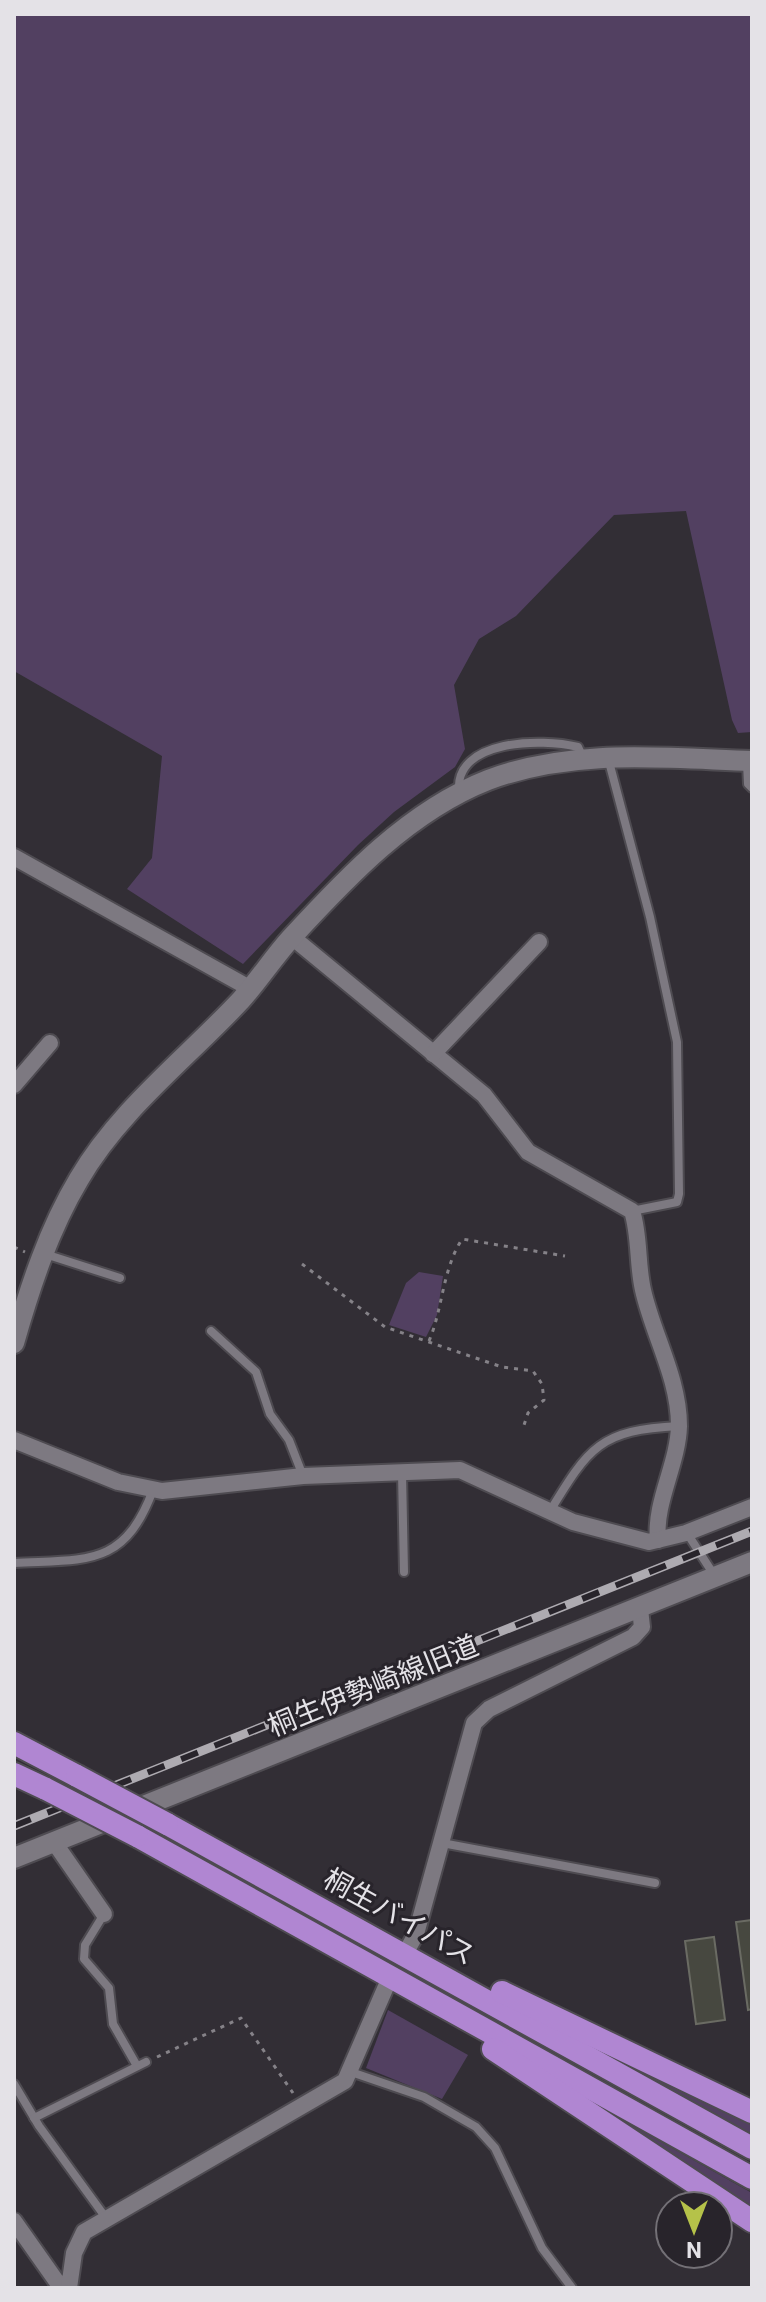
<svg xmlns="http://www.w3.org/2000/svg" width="766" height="2302" viewBox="0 0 766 2302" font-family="Roboto,'Noto Sans JP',sans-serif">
<rect width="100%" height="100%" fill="#322e35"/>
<g fill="#524061">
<polygon points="14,14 752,14 752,732 738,733 732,720 686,511 614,515 516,616 479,639 454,685 465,749 455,767 394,812 358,845 243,964 127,889 152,858 162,756 14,671"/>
<polygon points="419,1272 443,1276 437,1315 426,1337 389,1325 406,1283"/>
<polygon points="388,2010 468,2055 442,2099 366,2068"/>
<polygon points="603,2051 752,2119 752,2136"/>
<polygon points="578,2095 752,2193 752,2216"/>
</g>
<g fill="#474840" stroke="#6a6b63" stroke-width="2">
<polygon points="752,1920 752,2009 748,2010 736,1922"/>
<polygon points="714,1937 725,2020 696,2024 685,1941"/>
</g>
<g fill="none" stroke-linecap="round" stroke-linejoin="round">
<defs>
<g id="service">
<polyline points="608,758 650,917 677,1042 679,1194 677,1202 632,1211"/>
<polyline points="747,763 748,784 752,788"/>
<path d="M459,792c-5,-53 83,-54 119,-45l5,11"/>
<polyline points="45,1254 120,1278"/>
<polyline points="211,1331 256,1372 270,1414 289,1440 303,1476"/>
<polyline points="402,1473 404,1572"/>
<path d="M550,1511c39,-64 50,-81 129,-85"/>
<polyline points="687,1533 714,1575"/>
<path d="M14,1563c72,-4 110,5 139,-73"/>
<polyline points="442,1843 655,1883"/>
<polyline points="104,1914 85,1945 84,1959 109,1988 113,2024 137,2066"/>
<polyline points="351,2072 424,2097 476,2127 495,2148 542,2248 572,2288"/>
<polyline points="14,2084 39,2126 106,2218"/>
<polyline points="34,2118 146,2062"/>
</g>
<g id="minor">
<polyline points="14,857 251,989"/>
<path d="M292,937l192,158 44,57 104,59c8,25 5,53 11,79 10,45 36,88 36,136 -1,38 -25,77 -21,114"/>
<polyline points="433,1054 539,942"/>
<polyline points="14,1085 50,1043"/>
<polyline points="14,1440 118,1482 162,1491 303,1476 460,1470 573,1522 649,1542 686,1533 752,1507"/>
<polyline points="54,1842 104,1914"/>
<polyline points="405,1954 416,1934 474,1723 489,1709 633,1637 642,1627 640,1609"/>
<polyline points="14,2221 57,2282 69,2286"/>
<polyline points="69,2288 74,2253 84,2232 345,2081 391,1975"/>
</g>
<g id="tertiary">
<path d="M14,1343c16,-56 35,-114 65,-164 40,-69 108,-121 162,-179 18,-20 32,-42 50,-62 56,-61 118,-127 197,-158 85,-32 175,-22 264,-19"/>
<polyline points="14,1858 752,1562"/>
</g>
<g id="trunk">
<polyline points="14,1743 77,1776"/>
<polyline points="14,1774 46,1789"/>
<polyline points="167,1824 752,2148"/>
<polyline points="137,1836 752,2178"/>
<polyline points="502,1992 752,2112"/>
<polyline points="493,2049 752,2221"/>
</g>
</defs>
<use href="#service" stroke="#4e4b51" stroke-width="12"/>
<use href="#minor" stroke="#4e4b51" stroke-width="20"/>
<use href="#tertiary" stroke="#4e4b51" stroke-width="24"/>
<use href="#trunk" stroke="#4e4b51" stroke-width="26"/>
<g stroke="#858288" stroke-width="3" stroke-dasharray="4 6" stroke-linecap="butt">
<polyline points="14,1247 25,1252"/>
<polyline points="302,1264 385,1327 502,1367 533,1371 542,1384 544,1400 528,1413 524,1425"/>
<path d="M429,1341c14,-33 13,-70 33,-102l103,17"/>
<polyline points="157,2057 241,2018 293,2093"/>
</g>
<use href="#service" stroke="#7d7981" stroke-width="8"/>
<use href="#minor" stroke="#7d7981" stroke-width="16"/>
<use href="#tertiary" stroke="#7d7981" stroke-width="20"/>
<use href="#trunk" stroke="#b086d2" stroke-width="22"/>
<defs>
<polyline id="rail" points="14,1826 752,1531"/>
</defs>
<use href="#rail" stroke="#aeabb1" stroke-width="9"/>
<use href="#rail" stroke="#28242b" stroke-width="6" stroke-dasharray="18" stroke-linecap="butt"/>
<defs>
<g id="trunk-bridge">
<polyline points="77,1776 167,1824"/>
<polyline points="46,1789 137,1836"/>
</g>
</defs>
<use href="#trunk-bridge" stroke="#4e4b51" stroke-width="26" stroke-linecap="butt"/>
<use href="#trunk-bridge" stroke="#b086d2" stroke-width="22"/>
</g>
<g text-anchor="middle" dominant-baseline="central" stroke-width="6" stroke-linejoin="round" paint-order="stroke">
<g font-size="28" fill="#e4e2e7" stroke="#28242b">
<text transform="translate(373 1686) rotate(-22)">桐生伊勢崎線旧道</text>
<text transform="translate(399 1917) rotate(29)">桐生バイパス</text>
</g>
</g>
<rect width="766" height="2302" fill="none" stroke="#e4e2e7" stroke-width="32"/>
<g transform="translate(694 2230) rotate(180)"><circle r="38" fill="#28242b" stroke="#737076" stroke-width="2"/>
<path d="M0-6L14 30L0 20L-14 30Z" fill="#b5c249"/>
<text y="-12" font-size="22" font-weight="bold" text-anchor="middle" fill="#e4e2e7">N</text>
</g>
</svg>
